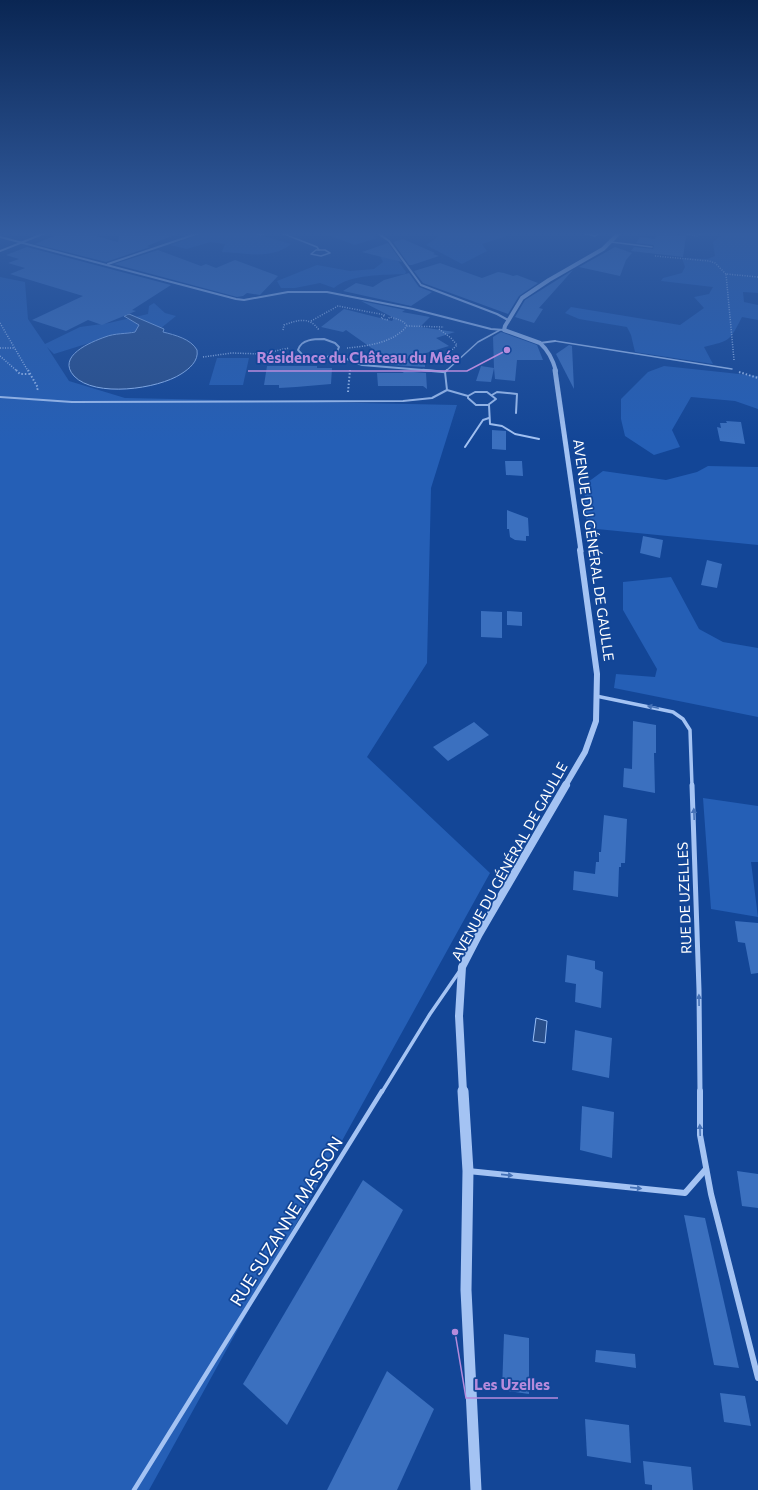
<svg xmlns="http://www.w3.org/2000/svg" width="758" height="1490" viewBox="0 0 758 1490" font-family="Commissioner,sans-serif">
<rect width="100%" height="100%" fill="#134697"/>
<g fill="#255fb6">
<path d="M207,232h42l42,12c-19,16 -46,9 -69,8l3,-8 -15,-2 -23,7 -17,-4z"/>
<polygon points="324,232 367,232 377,238 355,245 322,233"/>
<polygon points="439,232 508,232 507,236 482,244 487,251 462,264 426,245 438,237"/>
<path d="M726,232h32v61l-15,-1 1,10 14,3v15l-16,-3c-13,25 -11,23 -38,30l9,17 -78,-12 -4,-17 -4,-8 -48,-8 -14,-6 6,-6 109,18 24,-17 -10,-11 15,-3 4,-7 -52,-6 2,-3 19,-5 3,-6 -3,-9 25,1 8,-3 -2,-14z"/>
<path d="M379,254l15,1 12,17 -1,2c-21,1 -55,0 -71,14l-14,-5 -25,5h-14l-4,-7 40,-16 33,6 24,-2 9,-7z"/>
<polygon points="0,277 25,282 28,319 45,344 80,327 109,323 148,314 149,306 154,303 165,313 176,316 161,328 135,331 102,339 54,354 47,347 69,381 125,398 457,405 431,488 427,663 367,757 490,873 149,1490 0,1490"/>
<polygon points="217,358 249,358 243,385 209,385"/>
<polygon points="664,366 758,376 758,409 735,401 691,397 672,430 680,447 654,455 625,436 621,419 621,399 648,372"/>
<polygon points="708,466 758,467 758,545 587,528 584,485 603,471 666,480 697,472"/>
<polygon points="671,577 699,629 723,642 758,648 758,717 614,688 616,674 655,677 657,669 623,610 623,582"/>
<polygon points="703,798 758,806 758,862 751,862 758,917 711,909"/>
</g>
<g fill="#294f8b" stroke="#96bdf6">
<path d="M129,314l35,15 -1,3c12,3 28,7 34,18 2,11 -8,19 -16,24 -23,15 -86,24 -107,2 -18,-20 17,-34 31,-39 10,-4 21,-3 30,-5l4,-7 -15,-9z"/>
<polygon points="536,1018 547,1021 545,1043 533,1041"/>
</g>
<g fill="#3b70bf">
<polygon points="63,232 81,232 118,242 120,232 179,233 147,246 150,247 106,262 35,244"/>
<polygon points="658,233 686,236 683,257 631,251 634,247 653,249 654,246 653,245 636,243 640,237 655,239"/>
<polygon points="403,239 435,253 433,254 439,256 412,265 409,265 393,242"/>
<polygon points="388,243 402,262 362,252 385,244"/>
<polygon points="27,247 171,285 132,310 136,311 102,325 88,320 66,331 32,320 83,296 10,274 25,268 8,263 19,259 6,255"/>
<polygon points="615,247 632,253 626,260 620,276 579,267"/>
<polygon points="158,250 201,266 206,264 216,268 235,260 278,276 260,295 247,293 243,296 237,297 114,264"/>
<polygon points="440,263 482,278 498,272 504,273 513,276 517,275 538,283 519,296 508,314 423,283 414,271"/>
<polygon points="573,270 539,308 543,309 534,323 515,317 525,300"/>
<polygon points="409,273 419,287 432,292 411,306 343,291 356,283 373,287 384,280"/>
<polygon points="361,301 405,310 402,312 430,317 420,327 455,332 436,338 449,346 403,360 425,362 425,367 392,365 383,358 387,359 346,330 343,332 321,327 344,309 392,321 394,318"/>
<polygon points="501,332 537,345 543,360 517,360 515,381 495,379 494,368 491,382 476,381 481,366 494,368 493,337"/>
<polygon points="569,345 572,346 574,389 556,354"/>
<polygon points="267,366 317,366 317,368 332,368 331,384 296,387 279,388 279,385 264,385"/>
<polygon points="401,371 426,373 427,389 423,386 378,386 377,373 404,373"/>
<polygon points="726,421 741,422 745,444 720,441 717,427 721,428 720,423 727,423"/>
<polygon points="492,430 506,431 506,450 492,449"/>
<polygon points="505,461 522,461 523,476 506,475"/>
<polygon points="507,510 528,518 529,536 526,536 526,541 515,540 510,537 509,529 507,529"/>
<polygon points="643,536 663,540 660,558 640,553"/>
<polygon points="707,560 722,564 717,588 701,585"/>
<polygon points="481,611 502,612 502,638 481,637"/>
<polygon points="507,611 522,612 522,626 507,625"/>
<polygon points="633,721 656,725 656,753 654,753 655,793 623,787 624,768 632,769"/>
<polygon points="474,722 489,735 448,761 433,747"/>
<polygon points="604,815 627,819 625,863 621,863 621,867 619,867 618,897 573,890 574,871 595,874 596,862 599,862 599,852 601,852"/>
<polygon points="735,921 758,923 758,973 751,974 745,943 738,942"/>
<polygon points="567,955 595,961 595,969 603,972 601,1008 575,1002 576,984 565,982"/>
<polygon points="575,1030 612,1038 609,1078 572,1070"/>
<polygon points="582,1106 614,1112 612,1158 580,1150"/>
<polygon points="737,1171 758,1174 758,1208 742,1206"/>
<polygon points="363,1180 403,1210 287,1425 243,1384"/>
<polygon points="684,1215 705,1218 739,1368 714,1365"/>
<polygon points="504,1334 529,1338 529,1394 502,1390"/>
<polygon points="596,1350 635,1354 636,1368 595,1362"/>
<polygon points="387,1371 434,1409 397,1490 327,1490"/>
<polygon points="720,1393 745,1396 751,1426 724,1422"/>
<polygon points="585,1419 629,1425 631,1463 587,1456"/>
<polygon points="643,1461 691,1467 693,1490 652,1490 652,1485 645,1484"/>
</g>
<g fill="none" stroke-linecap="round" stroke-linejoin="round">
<g stroke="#a4c3f3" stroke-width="1.5" stroke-dasharray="1 1.5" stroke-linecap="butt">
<polyline points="672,232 697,236 706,232"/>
<polyline points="655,256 709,261 715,263 726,274"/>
<path d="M311,321l27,-15 47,9 -4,3 6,2 3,-3c7,2 13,3 17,9"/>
<polyline points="0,323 28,371"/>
<polyline points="439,329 451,338 457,345 441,361"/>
<path d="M283,330l1,-5c14,-5 25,-9 35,5"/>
<polyline points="0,348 15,348"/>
<path d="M347,348c21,-2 46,-5 60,-22l37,1"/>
<polyline points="0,356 17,371"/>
<polyline points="203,357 232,353 262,354 289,348"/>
<polyline points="734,360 726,274 758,277"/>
<polyline points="350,371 350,369"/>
</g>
<g stroke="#a4c3f3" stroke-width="2" stroke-dasharray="1.5 2" stroke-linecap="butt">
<polyline points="16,370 20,374 30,374"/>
<polyline points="28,370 38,388 37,390"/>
<polyline points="739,372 758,378"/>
<polyline points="348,392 350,370"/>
</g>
<g stroke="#a4c3f3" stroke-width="1.5">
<polyline points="253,232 261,235 268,232"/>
<polyline points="279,232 317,247 319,250"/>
<polyline points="582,233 595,236 601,232"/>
<polyline points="611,242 652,247"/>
<polygon points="316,250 325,250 330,253 321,256 311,254"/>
<polyline points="555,341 732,369"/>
<polyline points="446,371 478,342 500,330"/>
</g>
<g stroke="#a4c3f3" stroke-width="2">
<polyline points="447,390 468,396"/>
<polygon points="475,392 487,392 496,399 488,405 476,405 468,398 468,396"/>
<polyline points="492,395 497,392 517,394 516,413"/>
<polyline points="0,397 72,402 403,401 432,398 447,390 445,372 447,370"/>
<polyline points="489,405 490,424 502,426 515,434 539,439"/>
<polyline points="465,447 483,420 489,418"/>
</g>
<polyline stroke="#a4c3f3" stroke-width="3.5" points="382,1092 430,1014 459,972"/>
<polyline stroke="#a4c3f3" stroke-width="4.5" points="134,1490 382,1091"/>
<g stroke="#a4c3f3" stroke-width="2">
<path d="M324,339l11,4 4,4 -2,5c-12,8 -30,10 -39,-2 3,-11 17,-11 26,-11z"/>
<polyline points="334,354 362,365 435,371"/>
</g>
<polyline stroke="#a4c3f3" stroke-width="2.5" points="423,370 445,372"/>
<g stroke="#a4c3f3" stroke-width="2">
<polyline points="376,232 389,241 421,285 497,314 508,320"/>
<polyline points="0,237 236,299 244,300 288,292 327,292 413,309 491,329 504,330"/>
<polyline points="0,251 48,232"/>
<polyline points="108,264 202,232"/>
<polyline points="540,343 555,341"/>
</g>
<polyline stroke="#a4c3f3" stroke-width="3.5" points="596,696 673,712 683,719 690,730 692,786"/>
<polyline stroke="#a4c3f3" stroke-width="5" points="692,785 699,990 700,1092"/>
<g stroke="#a4c3f3" stroke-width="6">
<polyline points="700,1091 700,1135 711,1194 758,1378"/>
<polyline points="468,1171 685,1193 706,1169"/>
</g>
<path stroke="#a4c3f3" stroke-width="4" d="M556,371c-3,-11 -7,-20 -16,-28l-36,-13 1,-4 17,-28 27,-18 54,-31 17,-17"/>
<polyline stroke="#a4c3f3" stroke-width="5" points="555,370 581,551"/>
<polyline stroke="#a4c3f3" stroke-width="6" points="565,786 585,752 596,721 597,674 580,550"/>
<polyline stroke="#a4c3f3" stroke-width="8" points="463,1092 459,1016 462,967 479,934 566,785"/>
<polyline stroke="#a4c3f3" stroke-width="11" points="463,1091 468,1171 466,1290 476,1490"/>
</g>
<defs><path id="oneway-solid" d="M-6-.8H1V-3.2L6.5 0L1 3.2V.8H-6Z"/></defs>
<g fill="#4672b7">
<use href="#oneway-solid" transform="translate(653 707) rotate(-168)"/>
<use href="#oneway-solid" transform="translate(694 814) rotate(-92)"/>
<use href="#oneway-solid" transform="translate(699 1000) rotate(-91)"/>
<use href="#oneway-solid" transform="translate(700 1130) rotate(-92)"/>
<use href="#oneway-solid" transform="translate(507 1175) rotate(6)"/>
<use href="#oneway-solid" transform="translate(636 1188) rotate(6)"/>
</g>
<linearGradient id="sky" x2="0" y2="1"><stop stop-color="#0a2653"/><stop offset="0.53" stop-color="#335da1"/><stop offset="1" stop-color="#335da1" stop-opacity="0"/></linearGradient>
<rect width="758" height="441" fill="url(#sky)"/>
<g text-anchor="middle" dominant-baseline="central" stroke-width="3.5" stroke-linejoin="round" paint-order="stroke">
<g font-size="14" fill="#fff" stroke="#134697">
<text transform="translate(594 550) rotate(82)">AVENUE DU GÉNÉRAL DE GAULLE</text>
<text transform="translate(509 861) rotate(-61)">AVENUE DU GÉNÉRAL DE GAULLE</text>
<text transform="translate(684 898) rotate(-92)">RUE DE UZELLES</text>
</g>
<g font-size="17" fill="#fff" stroke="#134697">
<text transform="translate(286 1221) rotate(-58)">RUE SUZANNE MASSON</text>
</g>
</g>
<path fill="none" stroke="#b68bdc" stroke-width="1.5" d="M507 350L467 371H248M455 1332L466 1398H558"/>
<g fill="#b68bdc" stroke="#134697" stroke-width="1.5">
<circle cx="507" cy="350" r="4"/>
<circle cx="455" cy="1332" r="4"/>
</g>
<g font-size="15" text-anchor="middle" font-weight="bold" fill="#b68bdc" stroke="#134697" stroke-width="3.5" stroke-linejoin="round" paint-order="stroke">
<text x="358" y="363">Résidence du Château du Mée</text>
<text x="512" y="1390">Les Uzelles</text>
</g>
</svg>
